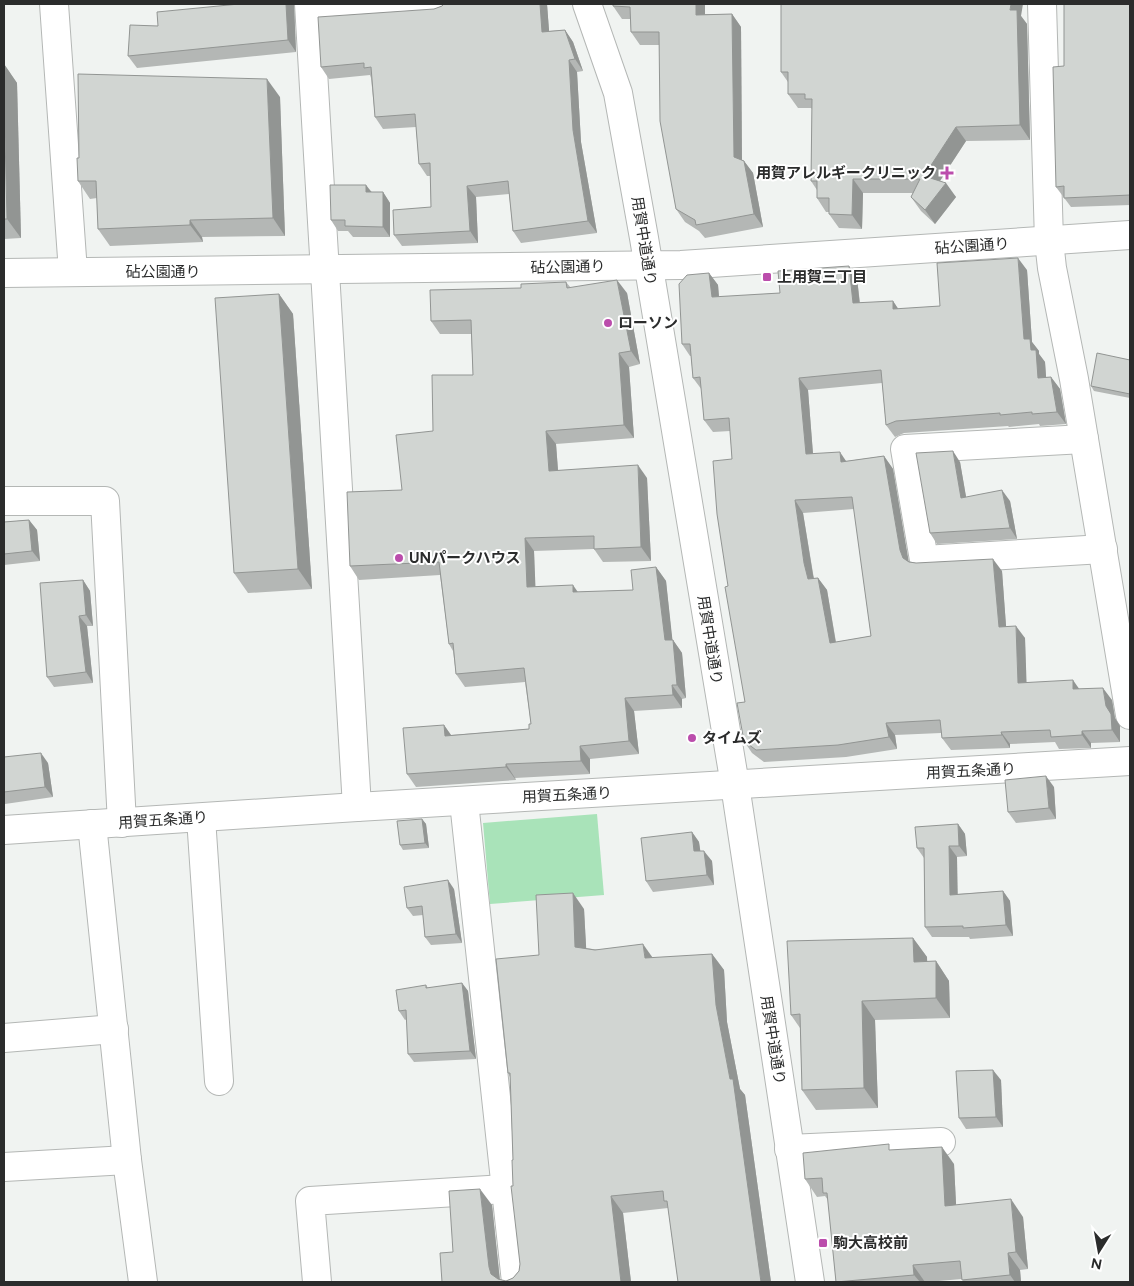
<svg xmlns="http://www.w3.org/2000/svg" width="1134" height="1286" viewBox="0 0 1134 1286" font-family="Figtree,'Noto Sans JP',sans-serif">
<rect width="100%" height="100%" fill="#f0f3f1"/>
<polygon fill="#a9e3b9" points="597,814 604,895 490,904 483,823"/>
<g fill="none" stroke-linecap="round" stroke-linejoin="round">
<defs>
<g id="minor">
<polyline points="54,4 73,272"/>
<polyline points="309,4 357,807"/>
<polyline points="587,4 618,93 644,238 735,785 810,1282"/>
<polyline points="1042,4 1049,241 1052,268 1074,379 1130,715"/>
<polyline points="310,14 441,5"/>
<polyline points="4,273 681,265 1130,235"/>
<polyline points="1084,439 905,449 924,560 1103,549"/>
<polyline points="4,501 105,501 122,823"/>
<polyline points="464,802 516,1282"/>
<polyline points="201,818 219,1081"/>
<polyline points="92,824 127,1160 143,1282"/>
<polyline points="4,830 357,807 1130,761"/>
<polyline points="4,1038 114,1029"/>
<polyline points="789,1149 941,1142"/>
<polyline points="4,1167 127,1160"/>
<polyline points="317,1282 310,1201 505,1189"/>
</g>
</defs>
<use href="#minor" stroke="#b4b7b5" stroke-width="30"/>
<use href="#minor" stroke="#fff" stroke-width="28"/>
</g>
<g fill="#b4b7b5" fill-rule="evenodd">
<polygon points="239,4 294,4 296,52 137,68 128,56 158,26"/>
<polygon points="444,4 547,4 549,31 565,30 573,42 583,71 577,72 581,142 597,233 521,243 513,231 509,194 476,197 478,243 402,246 394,235 431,207 430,176 427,176 419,164 416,127 383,129 375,117 371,78 370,75 329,79 321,67 434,9 442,6"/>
<polygon points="613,4 705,14 732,14 741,27 742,160 744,161 753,173 763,227 705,238 699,231 685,222 676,209 659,45 640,45 631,32 630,19 622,19 613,6"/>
<polygon points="1063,4 1130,4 1130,205 1071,207 1056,187 1064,66 1064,5"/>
<polygon points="1021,16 1027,24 1030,140 966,141 940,181 956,197 935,224 921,211 911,197 913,193 863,193 862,229 839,228 829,214 829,212 826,212 817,198 817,190 811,181 812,109 811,108 798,108 788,94 788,82 781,72"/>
<polygon points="4,64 17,83 21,238 4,239"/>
<polygon points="280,97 285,236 202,237 203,242 110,246 98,229 97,198 90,199 78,181 79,158"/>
<polygon points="371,192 383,192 390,203 390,237 353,237 348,231 338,231 331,220"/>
<path d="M1027,270l5,72 7,9v3l6,8 1,15h5l9,12 6,35 -26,2 -1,-2 -30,3 -1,-1 -104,7 -9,4 -9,-12 -4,-42 -74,7 5,64 34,7 37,-5 9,13 15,92 8,2 86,8 4,56 19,11 1,44 53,7 33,11 3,18 5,8v16l-29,1v5l-32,1 -4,-7 -45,2v4l-59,2 -9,-12 -1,-5 -46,2 2,14 -51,8 -82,5 -12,-9 -8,-12 1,-39 -17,-116 4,-127 -2,-28 -17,1 -9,-12 -2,-30 -9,-12 -2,-22h-1l-8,-12 27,-71 9,12 1,12 61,-4 77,-15 3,25 33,-2 5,8 42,-3zM854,509l17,127 -35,6 -9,-52 -9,-12 -4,1 -11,-66z"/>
<polygon points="566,282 571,288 627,293 640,364 629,367 634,438 556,444 558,470 647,478 651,561 603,562 594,549 534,551 535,587 578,592 633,590 656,567 666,581 672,640 673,640 682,653 686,698 682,699 682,708 634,711 639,754 590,759 590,774 515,778 516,780 416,787 407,774 444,725 451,735 529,729 531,724 525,682 465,687 456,674 453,651 449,644 440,575 359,580 350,566 402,490 433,431 473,375 471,334 440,334 431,321 521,288"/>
<polygon points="279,294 293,314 312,589 248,593 234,573"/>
<polygon points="1130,360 1130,398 1094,391 1091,386"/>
<polygon points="960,462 966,497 1010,501 1017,539 937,544 930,533"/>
<polygon points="29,520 37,530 40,561 4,565 4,522"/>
<polygon points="83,580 90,591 93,626 87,626 93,683 54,687 47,677"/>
<polygon points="4,757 48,763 53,797 5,804 4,802"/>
<polygon points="1054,787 1056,819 1016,823 1008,812"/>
<polygon points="422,819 426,824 429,848 403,850 400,845"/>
<polygon points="958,824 965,834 967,856 957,857 957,894 1003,891 1010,901 1013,936 970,939 969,937 932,937 925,927 924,858 917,848"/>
<polygon points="692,832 699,842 700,851 712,861 714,885 653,892 646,881"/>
<polygon points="454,889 462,943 431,945 425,937 423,915 413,916 407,908"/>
<polygon points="584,909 586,948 653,958 712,954 724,970 727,1022 740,1089 745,1095 771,1282 678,1282 668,1208 623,1213 631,1282 440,1282 442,1282 453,1252 492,1205 500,1280 506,1281 513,1278 519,1271 520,1264 513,1186 513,1160 510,1077 508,1073 539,955"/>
<polygon points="913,938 927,957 927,962 936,961 949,981 950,1018 875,1020 878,1108 816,1110 802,1090 800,1028 791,1015"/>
<polygon points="462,983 468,991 476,1059 414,1062 408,1054 407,1019 405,1020 399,1011 426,985 428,988"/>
<polygon points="1001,1080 1003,1127 966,1129 959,1118"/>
<polygon points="892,1150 954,1164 956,1205 1023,1217 1028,1269 1020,1270 1021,1282 964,1282 962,1279 927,1282 836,1282 828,1200 825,1196 817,1197 805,1179"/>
</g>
<g fill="#929593">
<polygon points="286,4 294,4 296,52 288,40"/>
<polygon points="540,4 547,4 550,43 542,32"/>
<polygon points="696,4 705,4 705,27 696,15"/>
<polygon points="1011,4 1023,4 1021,16 1027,24 1030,140 1020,125 1010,10"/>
<polygon points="732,14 741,27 742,170 734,157"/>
<polygon points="565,30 573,42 583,71 575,59"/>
<polygon points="569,60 577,72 581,142 597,233 588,221 573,130"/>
<polygon points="4,64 17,83 21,238 7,219 4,95"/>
<polygon points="267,79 280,97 285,236 273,218"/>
<polygon points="956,127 966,141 934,190 924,176"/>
<polygon points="744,161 753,173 763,227 754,214"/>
<polygon points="853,179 863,193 862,229 852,215"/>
<polygon points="946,183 956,197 935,224 925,210"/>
<polygon points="366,185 374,195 366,192"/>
<polygon points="467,186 476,197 478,243 470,231"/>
<polygon points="383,192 390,203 390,237 383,227"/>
<polygon points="190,220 202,237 203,242 190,225"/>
<polygon points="1018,258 1027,270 1032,342 1039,351 1039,354 1045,362 1047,390 1038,378 1024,339"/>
<polygon points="849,266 857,278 861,316 853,303"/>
<polygon points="709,273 718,285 720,310 712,297"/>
<polygon points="617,280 627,293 640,364 631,351"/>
<polygon points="279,294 293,314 312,589 298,569"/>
<polygon points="893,301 901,313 893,309"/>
<polygon points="619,353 629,367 634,438 624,425"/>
<polygon points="1051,377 1060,389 1066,424 1057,412"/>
<polygon points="799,378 808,390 814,467 806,454"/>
<polygon points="546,431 556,444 559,484 549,471"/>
<polygon points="953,451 960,462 968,508 961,498"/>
<polygon points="840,452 848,464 841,462"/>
<polygon points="884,456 893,469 909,563 903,558 900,550"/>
<polygon points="638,465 647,478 651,561 641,547"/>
<polygon points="1002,490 1010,501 1017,539 1010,528"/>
<polygon points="795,500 803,513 813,575 817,592 808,579 804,563"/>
<polygon points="29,520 37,530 40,561 32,551"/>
<polygon points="525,538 534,551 536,600 527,587"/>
<polygon points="993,559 1002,571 1007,639 999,627"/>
<polygon points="656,567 666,581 674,654 665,640"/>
<polygon points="818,578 827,590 838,656 830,643"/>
<polygon points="83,580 90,591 93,626 86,615"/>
<polygon points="573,585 582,598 573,592"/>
<polygon points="79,616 87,626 93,683 86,672"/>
<polygon points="1016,626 1025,638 1027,695 1018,683"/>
<polygon points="673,640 682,653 686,698 677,685"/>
<polygon points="1073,680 1082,693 1073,689"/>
<polygon points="672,685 682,699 682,708 673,695"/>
<polygon points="1103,688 1112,700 1115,718 1120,726 1120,742 1112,730 1106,706"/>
<polygon points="625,698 634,711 639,754 629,741"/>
<polygon points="886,723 895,735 897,749 889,737"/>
<polygon points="444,725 453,738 445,736"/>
<polygon points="1082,731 1091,743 1091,748 1082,735"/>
<polygon points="1001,732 1010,744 1010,748 1002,735"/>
<polygon points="580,746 590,759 590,774 581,761"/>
<polygon points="41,753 48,763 53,797 45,787"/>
<polygon points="506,764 515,778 516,780 506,767"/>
<polygon points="1046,776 1054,787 1056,819 1049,808"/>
<polygon points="422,819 426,824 429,848 425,843"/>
<polygon points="958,824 965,834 967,856 959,846"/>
<polygon points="692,832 699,842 702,862 694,851"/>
<polygon points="949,846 957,857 958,905 950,895"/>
<polygon points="704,851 712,861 714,885 707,875"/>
<polygon points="448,880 454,889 462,943 456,934"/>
<polygon points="1003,891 1010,901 1013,936 1006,925"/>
<polygon points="573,893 584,909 587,963 575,947"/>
<polygon points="913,938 927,957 928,981 914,962"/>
<polygon points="643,944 655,961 645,958"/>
<polygon points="712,954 724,970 727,1022 740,1089 745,1095 771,1282 761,1282 730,1079 716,1005"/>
<polygon points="936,961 949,981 950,1018 936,998"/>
<polygon points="462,983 468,991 476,1059 470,1051"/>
<polygon points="862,1001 875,1020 878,1108 864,1088"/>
<polygon points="993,1070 1001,1080 1003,1127 996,1117"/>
<polygon points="942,1147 954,1164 957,1223 945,1206"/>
<polygon points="480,1189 492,1205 500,1282 491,1274 489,1267"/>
<polygon points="611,1196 623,1213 631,1282 621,1282"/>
<polygon points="1011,1199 1023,1217 1028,1269 1016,1252"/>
<polygon points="1008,1253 1020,1270 1021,1282 1015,1282 1010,1275"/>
<polygon points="913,1265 925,1282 920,1282 914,1275"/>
</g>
<g fill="#d1d5d2" stroke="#929593" fill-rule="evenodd">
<polygon points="239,4 286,4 288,40 128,56 130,25 158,26 157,12"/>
<polygon points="444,4 540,4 542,32 565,30 575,59 569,60 573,130 588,221 513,231 508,181 467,186 470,231 394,235 393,210 431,207 430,163 419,164 415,114 375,117 371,67 364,68 364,63 321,67 318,17 434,9 442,6"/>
<polygon points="613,4 696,4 696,15 732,14 734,157 744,161 754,214 696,225 695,220 676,209 660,121 659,32 631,32 630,7 613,6"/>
<polygon points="781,4 1011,4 1010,10 1017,10 1020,125 956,127 924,176 946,183 925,210 911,197 920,179 853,179 852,215 829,214 829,198 817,198 817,181 811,181 812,99 805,99 805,94 788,94 788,72 781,72"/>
<polygon points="1064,4 1130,4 1130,195 1064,198 1064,186 1056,187 1053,67 1064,66"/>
<polygon points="78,74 267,79 273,218 190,220 190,225 98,229 96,181 78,181 77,158 79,158"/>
<polygon points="4,95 7,219 4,219"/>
<polygon points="330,185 366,185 366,192 383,192 383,227 345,226 345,220 331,220"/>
<path d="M1018,258l6,81h6l1,11h5l2,28 13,-1 6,35 -25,2v-2l-32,3v-2l-104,8 -10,4 -5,-55 -82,8 7,76 34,-2 1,10 43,-6 16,94 3,8 6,4 7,1 77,-4 6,68 17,-1 2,57 55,-3v9l30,-1 3,18 5,8 1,16 -30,1v4l-31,2 -1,-7 -49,2 1,3 -60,3 -2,-18 -54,3 3,14 -51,8 -82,5 -12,-9 -7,-38 8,-1 -20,-115 3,-1 -11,-72 -4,-53 19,-2 -3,-41 -25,2 -4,-43 -7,1 -3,-34h-8l-3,-60 8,-9 22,-2 3,24 68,-4 -2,-22 71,-5 4,37 40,-2v8l47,-3 -3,-43zM852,497l19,139 -41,7 -12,-65 -10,1 -4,-16 -9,-63z"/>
<polygon points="617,280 631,351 619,353 624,425 546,431 549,471 638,465 641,547 594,549 594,536 525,538 527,587 573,585 573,592 633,590 631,570 656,567 665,640 673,640 677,685 672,685 673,695 625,698 629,741 580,746 581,761 506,764 506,767 407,774 403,728 444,725 445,736 529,729 529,724 531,724 524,668 456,674 453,643 449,644 439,562 350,566 347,492 402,490 396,435 433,431 432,375 473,375 471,320 431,321 430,290 521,288 521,284 566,282 567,288"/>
<polygon points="279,294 298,569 234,573 215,298"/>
<polygon points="1097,353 1130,360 1130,394 1091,386"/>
<polygon points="953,451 961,498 1002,490 1010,528 930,533 916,453"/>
<polygon points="29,520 32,551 4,554 4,522"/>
<polygon points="83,580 86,615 79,616 86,672 47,677 40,583"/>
<polygon points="41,753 45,787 4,792 4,757"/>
<polygon points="1046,776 1049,808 1008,812 1005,780"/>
<polygon points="422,819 425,843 400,845 397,821"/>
<polygon points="958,824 959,846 949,846 950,895 1003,891 1006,925 963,928 963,926 925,927 924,848 917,848 915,827"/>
<polygon points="692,832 694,851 704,851 707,875 646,881 641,838"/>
<polygon points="448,880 456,934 425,937 422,906 407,908 404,887"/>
<polygon points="573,893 575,947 595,950 643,944 645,958 712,954 716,1005 730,1079 733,1079 761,1282 678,1282 667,1201 664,1201 663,1191 611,1196 621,1282 440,1282 442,1282 440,1253 453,1252 449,1191 480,1189 489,1267 491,1274 498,1279 506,1281 513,1278 519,1271 520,1264 511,1186 513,1186 512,1160 513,1160 510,1073 508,1073 496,959 539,955 536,895"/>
<polygon points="913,938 914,962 936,961 936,998 862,1001 864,1088 802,1090 800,1014 791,1015 787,941"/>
<polygon points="462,983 470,1051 408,1054 406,1010 399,1011 396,990 426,985 426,988"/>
<polygon points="993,1070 996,1117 959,1118 956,1071"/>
<polygon points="889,1144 889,1150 942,1147 945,1206 1011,1199 1016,1252 1008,1253 1010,1275 962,1280 960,1261 913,1265 914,1275 836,1282 827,1193 823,1193 822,1178 805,1179 803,1153"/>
</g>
<g fill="#bb4dac" stroke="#fff" stroke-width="2">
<path d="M944.5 165.5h5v5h5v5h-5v5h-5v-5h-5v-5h5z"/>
<rect x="762" y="272" width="10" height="10" rx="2.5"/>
<circle cx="608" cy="323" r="5"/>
<circle cx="399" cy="558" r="5"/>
<circle cx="692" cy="738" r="5"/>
<rect x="818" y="1238" width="10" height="10" rx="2.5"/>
</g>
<g text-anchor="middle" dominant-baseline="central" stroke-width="4" stroke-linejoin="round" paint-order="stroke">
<g font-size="15" font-weight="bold" fill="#2b2c2c" stroke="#fff" text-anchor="start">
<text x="936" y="173" text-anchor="end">用賀アレルギークリニック</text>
<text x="777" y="277">上用賀三丁目</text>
<text x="618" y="323">ローソン</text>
<text x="409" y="558">UNパークハウス</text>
<text x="702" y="738">タイムズ</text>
<text x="833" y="1243">駒大高校前</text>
</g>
<g font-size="15" fill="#2b2c2c" stroke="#fff">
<text transform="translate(644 241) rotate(81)">用賀中道通り</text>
<text transform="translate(972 246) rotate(-4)">砧公園通り</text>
<text transform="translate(568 267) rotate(-1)">砧公園通り</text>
<text x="163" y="272">砧公園通り</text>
<text transform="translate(710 640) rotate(81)">用賀中道通り</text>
<text transform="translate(971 771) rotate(-3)">用賀五条通り</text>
<text transform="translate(567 795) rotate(-3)">用賀五条通り</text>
<text transform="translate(163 820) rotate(-4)">用賀五条通り</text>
<text transform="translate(773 1040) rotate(81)">用賀中道通り</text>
</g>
</g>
<rect width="1134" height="1286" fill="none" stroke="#2b2c2c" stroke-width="10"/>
<g transform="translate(1099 1251) rotate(191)" stroke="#ffffff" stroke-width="4" paint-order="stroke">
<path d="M0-4L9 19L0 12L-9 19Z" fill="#2b2c2c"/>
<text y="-8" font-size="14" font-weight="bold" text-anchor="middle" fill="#2b2c2c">N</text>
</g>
</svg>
